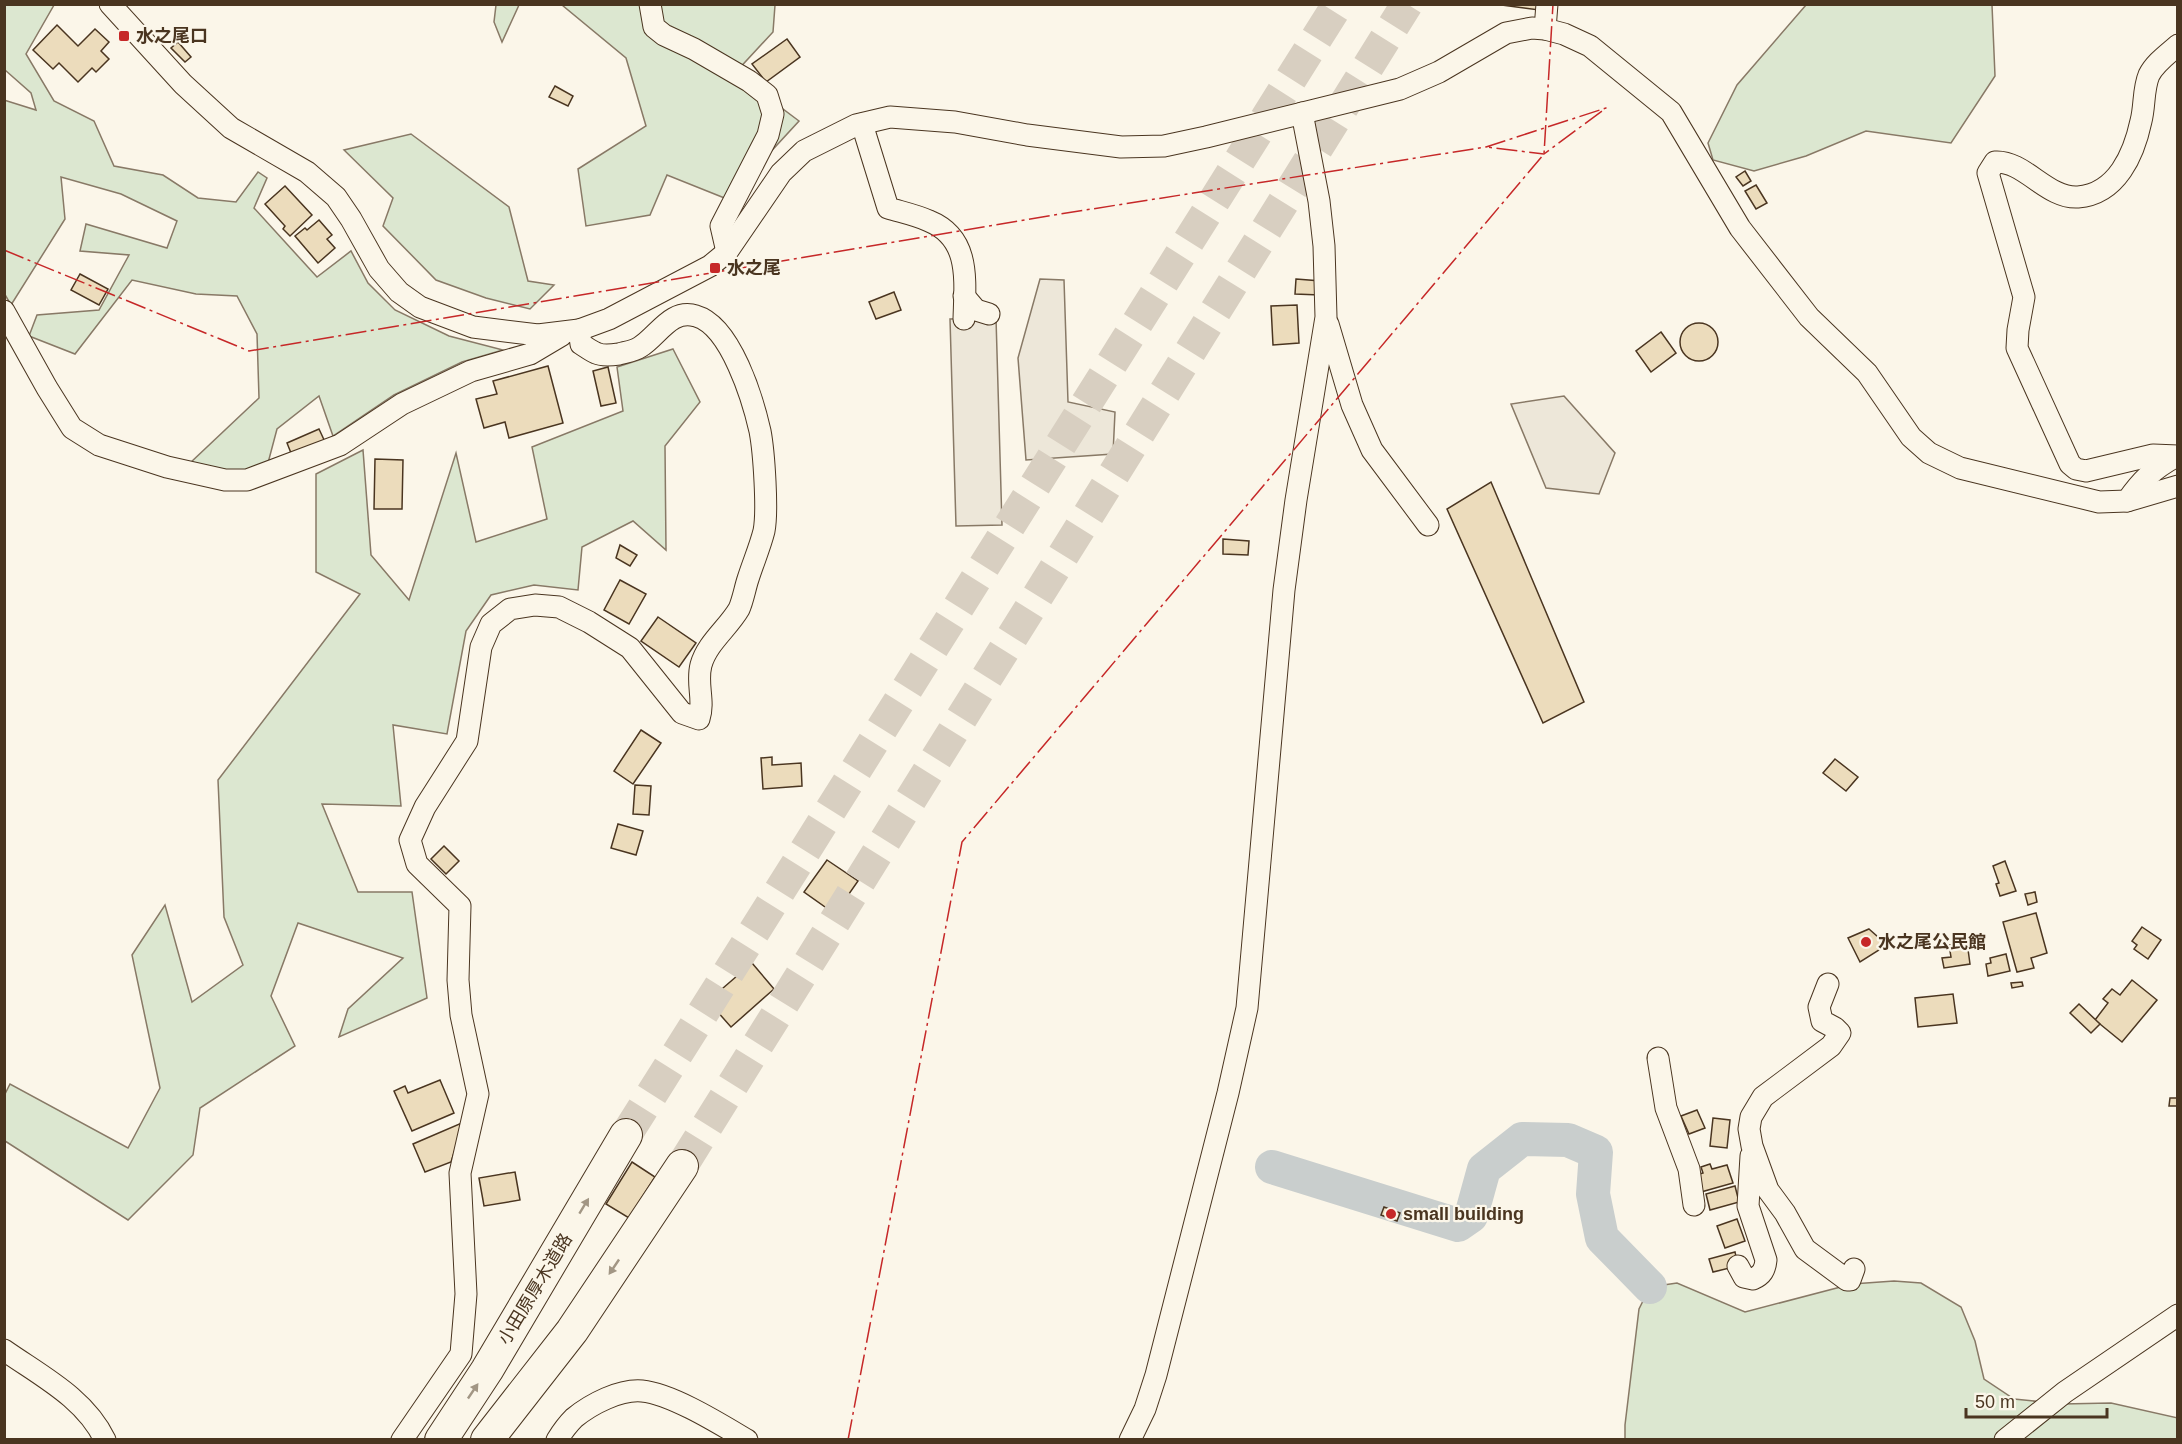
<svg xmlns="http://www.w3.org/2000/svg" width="2182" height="1444" viewBox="0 0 2182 1444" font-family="Arial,'Noto Sans JP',sans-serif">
<rect width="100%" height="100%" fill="#fbf6e9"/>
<g fill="#dce7d0" stroke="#887966" stroke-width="1.5">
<polygon points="5,5 54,5 26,54 54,101 94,121 114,166 163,175 198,198 236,202 258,172 267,178 254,208 317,277 351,251 368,283 395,310 449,336 503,350 462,362 394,395 333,436 319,396 277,429 268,463 240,472 189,464 259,398 257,334 237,296 196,294 132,280 75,354 29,336 37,315 99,310 129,255 80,251 86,224 167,248 177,221 121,194 61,177 65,219 11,305 4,293 4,100 36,110 31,93 5,70"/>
<polygon points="496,5 519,5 502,42 494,22"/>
<polygon points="562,5 775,5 773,32 735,73 799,121 765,158 737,203 667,175 650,215 586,226 578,169 646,126 626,58"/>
<polygon points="1806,5 1992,5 1995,76 1951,143 1866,131 1806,156 1754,171 1713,160 1708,143 1737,85"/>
<polygon points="411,134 509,207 528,281 554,285 530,309 486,298 436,280 383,226 393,198 344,150"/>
<polygon points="673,349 700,402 665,446 666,550 633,521 582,547 578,590 534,585 491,595 466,631 447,734 393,725 401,806 322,804 358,892 412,892 427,998 339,1037 348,1009 403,958 298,923 271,996 295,1046 200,1108 193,1155 128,1220 5,1141 5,1094 10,1084 128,1148 160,1088 132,955 165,905 192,1002 243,965 224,917 218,780 360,594 316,572 316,474 363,450 371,555 409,600 456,453 476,542 547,519 532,447 623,411 617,367"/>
<polygon points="1894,1281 1921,1283 1961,1307 1975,1341 1984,1379 2014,1399 2062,1404 2111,1403 2178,1418 2177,1440 1625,1440 1625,1425 1639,1309 1650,1287 1677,1283 1745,1312 1852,1284"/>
</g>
<g fill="#ede7d9" stroke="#887966" stroke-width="1.5">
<polygon points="1040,279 1064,280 1068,402 1115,412 1113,454 1026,460 1018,358"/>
<polygon points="996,318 1002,525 956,526 950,319"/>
<polygon points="1564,396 1615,453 1599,494 1546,488 1511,404"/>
</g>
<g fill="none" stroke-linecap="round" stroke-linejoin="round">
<polyline stroke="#c9cecd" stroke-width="34" points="1272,1167 1458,1225 1471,1216 1484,1169 1522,1139 1568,1140 1596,1152 1593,1194 1602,1238 1650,1287"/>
</g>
<g fill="#ecdcbc" stroke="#4a3520" stroke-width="1.5">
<polygon points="1494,4 1539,4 1539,10"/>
<polygon points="57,25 78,46 95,29 109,42 101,51 109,59 96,72 92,68 78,82 59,63 53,69 33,50"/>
<polygon points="787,39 800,57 766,82 752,64"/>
<polygon points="178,42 191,57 185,62 171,48"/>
<polygon points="555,86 573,96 568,106 549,97"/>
<polygon points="1745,171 1751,181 1743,186 1736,177"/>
<polygon points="1756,185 1767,203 1756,209 1745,191"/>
<polygon points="285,186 312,215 290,236 283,229 285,226 265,204"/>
<polygon points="319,220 332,235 327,239 335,248 318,263 295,236 305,228 307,230"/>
<polygon points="80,274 108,289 99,305 71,290"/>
<polygon points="1296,279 1321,281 1320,295 1295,294"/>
<polygon points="894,292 901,310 876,319 869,302"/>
<polygon points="1297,305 1299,343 1273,345 1271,306"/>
<circle cx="1699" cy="342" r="19"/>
<polygon points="1661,332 1676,353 1651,372 1636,351"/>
<polygon points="548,366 563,423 509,438 505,422 484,428 476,399 497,394 493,381"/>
<polygon points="608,367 616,403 601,406 593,371"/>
<polygon points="319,429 326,444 293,458 287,443"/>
<polygon points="375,459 403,460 402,509 374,509"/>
<polygon points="1491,482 1584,702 1543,723 1447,509"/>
<polygon points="1223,539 1249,541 1248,555 1223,554"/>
<polygon points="620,545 637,555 630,566 616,558"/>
<polygon points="620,580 646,594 629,624 604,610"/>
<polygon points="658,617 696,643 679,667 641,641"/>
<polygon points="641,730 661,743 633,784 614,771"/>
<polygon points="772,757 772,765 801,763 802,786 763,789 761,758"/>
<polygon points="1835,759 1858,777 1846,791 1823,773"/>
<polygon points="635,785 651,786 649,815 633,814"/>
<polygon points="618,824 643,831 636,855 611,848"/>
<polygon points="444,846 459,861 446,874 431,859"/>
<polygon points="827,860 858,881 835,914 804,892"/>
<polygon points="2005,861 2016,891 2000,896 1996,884 1999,883 1993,866"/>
<polygon points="2035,892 2037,902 2028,905 2025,894"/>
<polygon points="2036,913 2047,953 2031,958 2034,968 2017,972 2003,922"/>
<polygon points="2142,927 2161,940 2148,959 2134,949 2137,945 2132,941"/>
<polygon points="1869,929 1887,945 1860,962 1848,938"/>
<polygon points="1967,942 1970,964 1944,968 1942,958 1951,957 1949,945"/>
<polygon points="2006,954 2010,971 1988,976 1986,964 1991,963 1990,958"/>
<polygon points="752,963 774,989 731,1027 708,1001"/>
<polygon points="2132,980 2157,1000 2122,1042 2095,1020 2108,1003 2103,999 2112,989 2120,995"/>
<polygon points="2022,982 2023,986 2012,988 2011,983"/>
<polygon points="1953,994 1957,1023 1918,1027 1915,998"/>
<polygon points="2079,1004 2100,1024 2091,1033 2070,1013"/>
<polygon points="440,1080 454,1113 412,1131 394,1091 405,1086 408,1093"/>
<polygon points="2170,1098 2178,1098 2178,1106 2169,1106"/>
<polygon points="1697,1110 1705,1128 1689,1134 1681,1116"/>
<polygon points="1713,1118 1730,1120 1727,1148 1710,1146"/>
<polygon points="464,1122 451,1162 425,1172 413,1144"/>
<polygon points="632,1162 655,1177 629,1218 606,1204"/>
<polygon points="1710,1164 1712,1169 1727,1165 1733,1183 1701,1192 1696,1175 1703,1173 1701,1167"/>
<polygon points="515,1172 520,1200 484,1206 479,1178"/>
<polygon points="1735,1186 1739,1202 1710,1210 1706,1194"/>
<polygon points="1384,1207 1400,1213 1397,1221 1381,1215"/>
<polygon points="1737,1219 1745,1241 1725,1248 1717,1226"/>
<polygon points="1735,1252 1738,1266 1713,1272 1709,1259"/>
</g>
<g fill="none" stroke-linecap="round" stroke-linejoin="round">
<g stroke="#d8cfc1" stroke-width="32" stroke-dasharray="32 16" stroke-linecap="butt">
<polyline points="626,1135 1338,4"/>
<polyline points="682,1166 1407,4"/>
</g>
<defs>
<g id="minor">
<polyline points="110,4 183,84 231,128 307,172 336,197 351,219 379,269 399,292 420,307 473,327 538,335 579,330 609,319 710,266 727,252 781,173 804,151 856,125 890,117 955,122 1027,135 1121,147 1164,146 1206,137 1400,89 1439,72 1506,33 1532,28 1545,29 1564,34 1590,46 1671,112 1740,228 1809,317 1867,373 1911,437 1929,453 1960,468 2099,502 2127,501 2178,486"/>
<polyline points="650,4 654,27 664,35 694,49 749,81 767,95 773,114 768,135 721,226 727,252"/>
<polyline points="1545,29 1547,4"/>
<path d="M2178,45c-10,9 -23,18 -29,30 -6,14 -4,31 -8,46 -7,33 -24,73 -63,76 -31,2 -54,-37 -83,-35l-7,11 36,124 -6,33 -1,18 53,116 6,5 10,2 67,-16 25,1"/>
<path d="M862,124l26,84c13,4 28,7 41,13 42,17 36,60 35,98"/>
<polyline points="964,296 976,310 989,314"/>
<polyline points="4,311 47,388 72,428 99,445 167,467 225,480 247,480 340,445 402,404 471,371 530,354 562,335"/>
<polyline points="1328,324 1352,405 1372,450 1428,525"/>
<path d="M2127,501c14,-20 26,-32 48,-44"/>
<polyline points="1828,984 1819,1007 1822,1021 1835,1028 1840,1033 1831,1046 1763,1097 1751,1117 1749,1129 1752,1146 1768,1190 1785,1213 1805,1249 1847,1280 1850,1280 1854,1269"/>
<polyline points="1658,1058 1666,1108 1689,1169 1694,1205"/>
<path d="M1738,1266l6,11 9,2c9,-4 12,-9 13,-19l-18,-54 3,-50"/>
<path d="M4,1350c37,26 81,48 101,90"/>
<path d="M402,1440l59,-86 5,-60 -6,-121 18,-79 -17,-79 -3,-35 2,-74 -43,-42 -7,-24 15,-33 42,-66 14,-94 10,-23 19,-15 25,-4 24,2 30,15 41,26 52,65 17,6c6,-18 -3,-35 2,-54 6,-22 27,-37 38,-56 4,-9 6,-21 9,-30 5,-16 12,-32 16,-48 4,-20 0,-79 -4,-100 -7,-31 -29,-105 -64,-115 -25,-8 -38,20 -56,31 -6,4 -14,5 -21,7 -7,1 -17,2 -23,-1 -5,-2 -10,-6 -15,-9l-2,-14"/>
<path d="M557,1440c5,-8 11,-16 17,-22 17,-14 46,-29 68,-27 30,3 78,33 105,49"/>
<polyline points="1130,1440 1145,1409 1156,1375 1228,1093 1247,1008 1284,590 1296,500 1326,317 1324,246 1319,201 1302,113"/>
<polyline points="2005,1440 2065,1392 2178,1315"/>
</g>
<g id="highway">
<polyline points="441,1440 487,1370 626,1135"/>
<polyline points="487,1440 572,1331 682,1166"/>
</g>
</defs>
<use href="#minor" stroke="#4a3520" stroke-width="23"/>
<use href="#highway" stroke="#4a3520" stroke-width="34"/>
<use href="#minor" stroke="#fbf6e9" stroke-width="21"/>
<use href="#highway" stroke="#fbf6e9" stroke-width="32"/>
<g stroke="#c62828" stroke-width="1.5" stroke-dasharray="21 4.5 3 4.5" stroke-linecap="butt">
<polyline points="4,250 249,351 1060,214 1486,147 1606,108 1544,154 1486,147"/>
<polyline points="848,1440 962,842 1544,154 1553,4"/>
</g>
</g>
<defs><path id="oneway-solid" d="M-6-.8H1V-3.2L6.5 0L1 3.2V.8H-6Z" transform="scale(1.5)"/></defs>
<g fill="#a29684">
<use href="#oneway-solid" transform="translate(584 1206) rotate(-59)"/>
<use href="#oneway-solid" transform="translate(614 1267) rotate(124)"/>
<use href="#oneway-solid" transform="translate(473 1391) rotate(-56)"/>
</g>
<g fill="#c62828" stroke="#fbf6e9" stroke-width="2">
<rect x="118" y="30" width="12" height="12" rx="3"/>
<rect x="709" y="262" width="12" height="12" rx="3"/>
<circle cx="1866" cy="942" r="6"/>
<circle cx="1391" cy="1214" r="6"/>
</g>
<g text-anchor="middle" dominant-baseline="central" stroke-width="4.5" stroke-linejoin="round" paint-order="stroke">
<g font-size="18" font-weight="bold" fill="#4a3520" stroke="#fbf6e9" text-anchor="start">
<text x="136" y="36">水之尾口</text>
<text x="727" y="268">水之尾</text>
<text x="1878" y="942">水之尾公民館</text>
<text x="1403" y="1214">small building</text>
</g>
<g font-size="18" fill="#4a3520" stroke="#fbf6e9">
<text transform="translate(535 1289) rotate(-59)">小田原厚木道路</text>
</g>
</g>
<rect width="2182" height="1444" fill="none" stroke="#4a3520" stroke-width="12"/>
<path d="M1966 1408v9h141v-9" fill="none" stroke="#4a3520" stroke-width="3"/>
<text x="1975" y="1408" font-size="18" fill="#4a3520" stroke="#fbf6e9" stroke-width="4.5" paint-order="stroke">50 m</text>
</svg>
